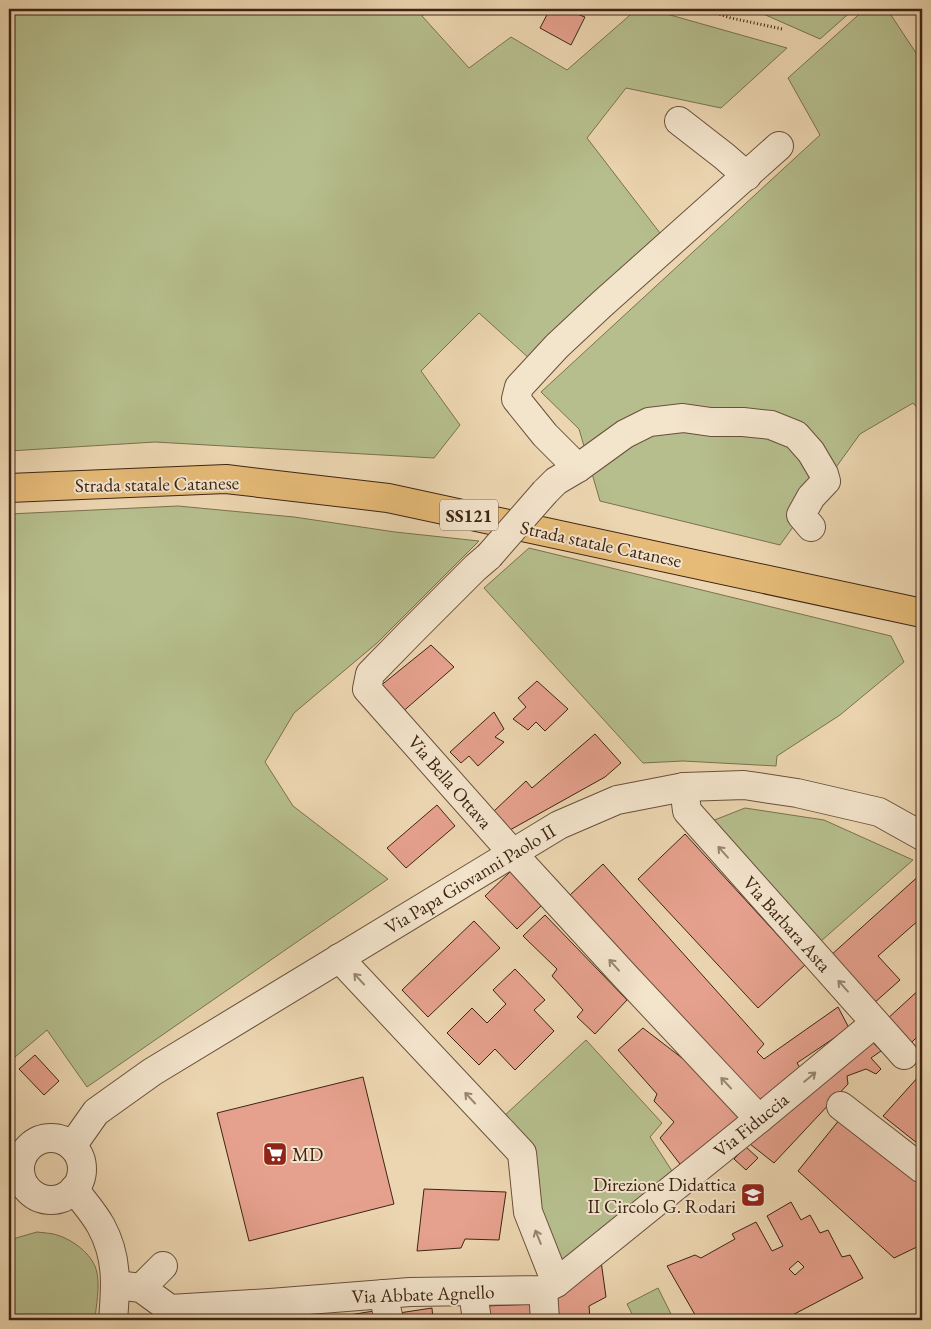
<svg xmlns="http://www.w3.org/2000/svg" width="931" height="1329" viewBox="0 0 931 1329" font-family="'EB Garamond',serif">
<rect width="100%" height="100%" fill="#ecd6b1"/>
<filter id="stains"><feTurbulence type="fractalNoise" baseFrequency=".004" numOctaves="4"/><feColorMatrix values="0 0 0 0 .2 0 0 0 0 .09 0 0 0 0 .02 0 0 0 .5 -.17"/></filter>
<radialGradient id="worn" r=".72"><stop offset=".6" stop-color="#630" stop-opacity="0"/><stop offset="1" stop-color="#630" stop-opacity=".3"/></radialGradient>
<g fill="#b6be8d" stroke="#7a7150">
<polygon points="9,9 430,9 422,16 469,68 511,37 567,70 637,9 649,9 787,48 721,108 626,88 587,138 660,233 531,360 479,313 421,371 460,425 434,458 155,442 9,451"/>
<polygon points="752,9 854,9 820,39"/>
<polygon points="865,9 887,9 922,62 922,413 913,403 860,434 780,545 600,501 579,429 541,392 820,135 788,78"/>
<polygon points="178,506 294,517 395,532 479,541 377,643 294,713 265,762 293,806 388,879 87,1087 47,1030 9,1062 9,514"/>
<polygon points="529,548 891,636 904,662 840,715 777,756 776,766 683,761 643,763 484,588"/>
<polygon points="745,808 824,820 913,860 820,942 712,821"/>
<polygon points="586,1040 662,1123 650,1137 674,1174 561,1261 504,1116"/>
<path d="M37,1232c8,1 16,1 23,4 16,6 34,20 37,37 3,15 -1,32 -2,47h-86v-80z"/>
<polygon points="658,1288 674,1320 635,1320 627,1304"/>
</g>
<g fill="#e6a18e" stroke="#3d2414" fill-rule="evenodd">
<polygon points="550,9 564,9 585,17 571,45 540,28"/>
<polygon points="431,645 454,667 400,714 379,687"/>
<polygon points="537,681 568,709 545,731 536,722 528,730 513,719 526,707 518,698"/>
<polygon points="494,712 504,729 495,737 504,742 478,766 469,756 461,763 450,752"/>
<polygon points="595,734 621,763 605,777 510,830 494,811 526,781 532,788"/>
<polygon points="437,805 455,826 406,868 387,848"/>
<polygon points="685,834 805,965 758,1008 638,879"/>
<polygon points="603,864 764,1044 757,1052 764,1059 838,1007 849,1028 797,1063 804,1074 757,1101 570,895"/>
<polygon points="511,871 543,904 517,929 485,896"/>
<polygon points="922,873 922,921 920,919 878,956 900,980 873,1004 830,956"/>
<polygon points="545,915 627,1000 595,1034 577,1017 583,1010 552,976 557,969 523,936"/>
<polygon points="474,921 500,948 428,1017 402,990"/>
<polygon points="515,969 545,1000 534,1010 554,1031 515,1070 495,1049 479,1065 447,1033 472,1008 487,1023 506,1004 493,990"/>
<polygon points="922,987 922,1032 909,1045 886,1020"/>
<polygon points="643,1028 695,1068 744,1115 683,1168 660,1138 674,1122 654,1101 657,1094 618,1050"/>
<polygon points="866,1035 881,1051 871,1058 881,1069 876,1074 866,1069 847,1076 848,1084 774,1163 750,1144"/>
<polygon points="35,1055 59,1081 44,1095 19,1069"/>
<polygon points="919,1076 922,1079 922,1147 883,1116"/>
<polygon points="363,1077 394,1204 249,1241 217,1113"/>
<polygon points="840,1119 922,1185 922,1246 921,1245 894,1258 798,1171"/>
<polygon points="746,1147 758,1158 746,1170 734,1159"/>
<polygon points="424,1189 506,1192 499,1240 465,1239 461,1248 417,1251"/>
<path d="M791,1202l10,18 9,-5 10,18 8,-3 14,27 8,-2 13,23 -80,42h-85l-31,-54 28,-11 6,3 34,-19 -3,-5 24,-12 16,29 11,-5 -16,-30zM798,1261l6,6 -9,8 -6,-6z"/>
<polygon points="601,1261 606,1297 589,1306 590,1320 552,1320 551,1300"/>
<polygon points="534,1304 536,1320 487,1320 486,1306"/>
<polygon points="432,1308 433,1320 400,1320 399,1313"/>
<polygon points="374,1311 377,1320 324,1320 324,1319"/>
</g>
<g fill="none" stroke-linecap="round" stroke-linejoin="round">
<defs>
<g id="minor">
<polyline points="679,121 724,156 747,176"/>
<polyline points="578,468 545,435 516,399 519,387 557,346 602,304 779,146"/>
<polyline points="545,492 556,481 578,468 625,434 649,422 683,418 711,422 743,422 771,425 796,435 811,452 824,474 826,481 811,497 801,515 811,527"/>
<polyline points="489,556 475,568 411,632 370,674 367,689 525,867 626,977 759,1119"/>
<polyline points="684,787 687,811 904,1055"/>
<polyline points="339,958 522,1153 528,1212 556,1283"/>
<polyline points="841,1106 922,1169"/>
<circle cx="51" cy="1169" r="31"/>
<polyline points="72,1146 96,1112 152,1072 559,825 617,800 684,787 744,785 797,793 879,812 922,836"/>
<path d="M74,1189c9,12 20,24 27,37 17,31 15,60 12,94"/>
<polyline points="116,1285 141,1288 170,1309 270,1303 410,1292 543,1290 556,1283 759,1119 875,1023"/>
<polyline points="141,1288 163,1266"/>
<polyline points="543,1290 545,1320"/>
<polyline points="473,1292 477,1320"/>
<polyline points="383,1294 389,1320"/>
</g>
<polyline id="major" points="9,488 226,479 388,498 922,613"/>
</defs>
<use href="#minor" stroke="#69503b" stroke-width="30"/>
<use href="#major" stroke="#3d2414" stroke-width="30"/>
<polyline stroke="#3d2414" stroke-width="3" stroke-dasharray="1 2.5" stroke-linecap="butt" points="703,9 731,18 782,29"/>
<use href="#minor" stroke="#f3e4cc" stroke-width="28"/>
<use href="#major" stroke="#e6bb78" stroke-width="28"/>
<defs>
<polyline id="minor-bridge" points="489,556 545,492"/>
</defs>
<use href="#minor-bridge" stroke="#69503b" stroke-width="30" stroke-linecap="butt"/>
<use href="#minor-bridge" stroke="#f3e4cc" stroke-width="28"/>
</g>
<defs><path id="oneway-shaft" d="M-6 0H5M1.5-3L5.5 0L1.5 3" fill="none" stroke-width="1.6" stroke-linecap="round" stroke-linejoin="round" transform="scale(1.25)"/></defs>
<g stroke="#988470">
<use href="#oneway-shaft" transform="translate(723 852) rotate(-132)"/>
<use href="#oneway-shaft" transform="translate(614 965) rotate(-132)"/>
<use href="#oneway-shaft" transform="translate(359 979) rotate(-133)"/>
<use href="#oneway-shaft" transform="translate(843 986) rotate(-132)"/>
<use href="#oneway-shaft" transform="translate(810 1077) rotate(-40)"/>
<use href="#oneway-shaft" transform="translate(726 1083) rotate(-133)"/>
<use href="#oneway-shaft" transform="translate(470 1098) rotate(-133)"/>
<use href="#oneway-shaft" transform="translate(538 1237) rotate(-112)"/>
</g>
<defs>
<symbol id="supermarket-square" viewBox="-11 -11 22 22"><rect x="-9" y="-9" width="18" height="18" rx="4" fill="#8f2418" stroke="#f3e4cc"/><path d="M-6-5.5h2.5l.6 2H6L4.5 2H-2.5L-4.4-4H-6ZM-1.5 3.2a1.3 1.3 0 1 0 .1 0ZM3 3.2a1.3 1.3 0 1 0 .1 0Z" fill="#fff"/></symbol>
<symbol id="school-square" viewBox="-11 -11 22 22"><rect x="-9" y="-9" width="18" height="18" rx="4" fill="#8f2418" stroke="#f3e4cc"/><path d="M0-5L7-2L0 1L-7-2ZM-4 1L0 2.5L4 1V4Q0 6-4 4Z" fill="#fff"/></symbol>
</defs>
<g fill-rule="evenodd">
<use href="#supermarket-square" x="261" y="1140" width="28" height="28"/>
<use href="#school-square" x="739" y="1181" width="28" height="28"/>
</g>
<g text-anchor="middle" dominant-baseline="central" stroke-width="4" stroke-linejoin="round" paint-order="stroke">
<rect fill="#f3e4cc" stroke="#745e4b" stroke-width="1" x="440" y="499.5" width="58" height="31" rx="4"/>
<g font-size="18" font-weight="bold" fill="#3d2414">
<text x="469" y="515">SS121</text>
</g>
<g font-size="19" fill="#3d2414" stroke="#f3e4cc">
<text transform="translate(157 484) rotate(-1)">Strada statale Catanese</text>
<text transform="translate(601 544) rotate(12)">Strada statale Catanese</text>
<text transform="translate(450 782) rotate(49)">Via Bella Ottava</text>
<text transform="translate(470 879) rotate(-31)">Via Papa Giovanni Paolo II</text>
<text transform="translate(787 924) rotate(48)">Via Barbara Asta</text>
<text transform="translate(751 1125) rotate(-39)">Via Fiduccia</text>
<text transform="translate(423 1294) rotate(-2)">Via Abbate Agnello</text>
</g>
<g font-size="19" fill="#3d2414" stroke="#f3e4cc" text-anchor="start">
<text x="292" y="1154">MD</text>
<text x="736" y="1184" text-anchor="end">Direzione Didattica<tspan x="736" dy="22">II Circolo G. Rodari</tspan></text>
</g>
</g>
<rect width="931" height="1329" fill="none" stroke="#ecd6b1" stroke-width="30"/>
<rect x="10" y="10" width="911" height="1309" fill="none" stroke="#3d2414" stroke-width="2.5"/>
<rect x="15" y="15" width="901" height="1299" fill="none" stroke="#3d2414"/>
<rect width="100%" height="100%" filter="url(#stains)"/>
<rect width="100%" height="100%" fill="url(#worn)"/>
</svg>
